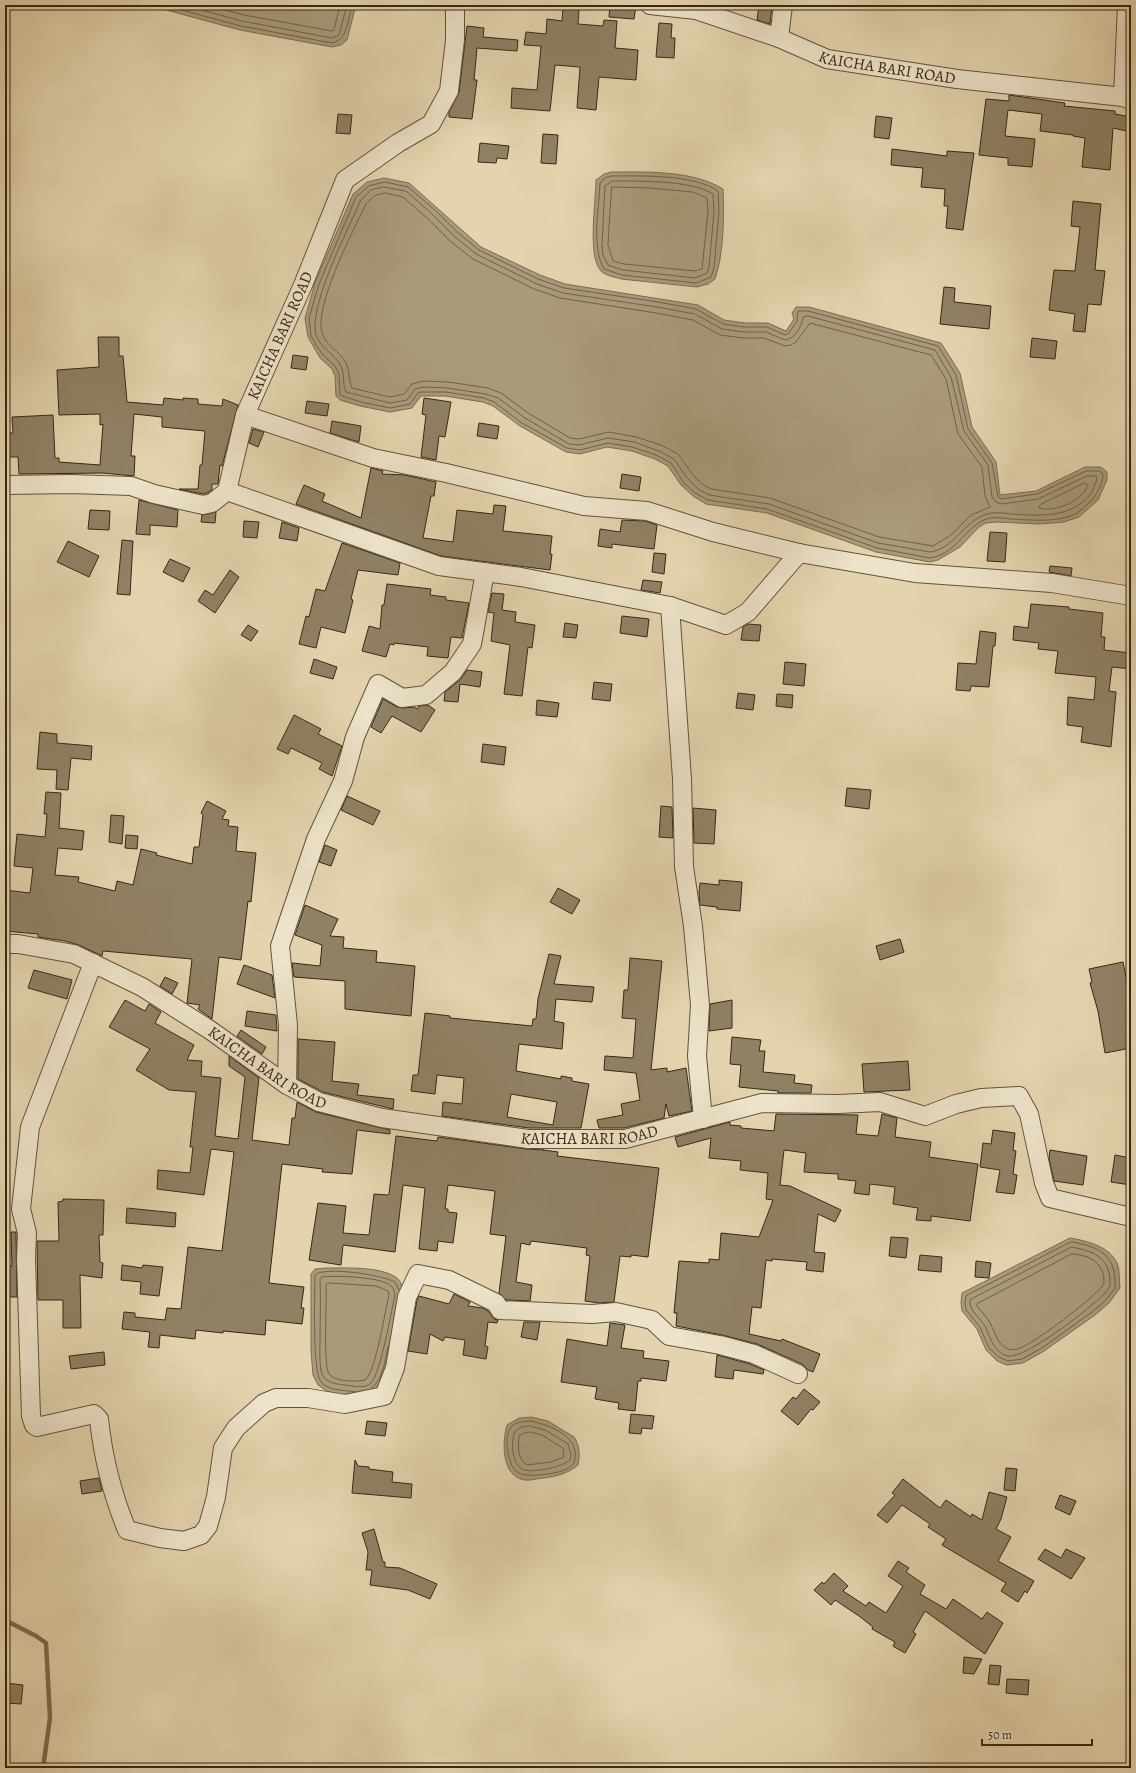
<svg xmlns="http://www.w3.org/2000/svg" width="1136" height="1773" viewBox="0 0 1136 1773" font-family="Alegreya,serif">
<rect width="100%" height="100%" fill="#e4d4ae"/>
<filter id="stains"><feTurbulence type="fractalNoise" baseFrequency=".005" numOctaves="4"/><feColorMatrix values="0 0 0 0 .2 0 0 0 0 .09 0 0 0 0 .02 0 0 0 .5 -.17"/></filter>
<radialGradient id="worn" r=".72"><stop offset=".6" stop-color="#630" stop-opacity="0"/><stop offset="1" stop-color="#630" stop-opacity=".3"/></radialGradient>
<g fill="#a99a7a" stroke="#7b6c52">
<polygon points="148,5 356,5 347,40 341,45 332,47 240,30"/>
<path d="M611,172c35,0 81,-2 112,17 1,28 1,64 -8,90l-7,5 -11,3 -76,-8c-6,-2 -15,-3 -20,-8 -14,-15 -5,-69 -5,-91l8,-6z"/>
<polygon points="384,178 409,183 481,247 540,275 565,284 698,305 724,320 745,323 768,323 786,331 794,319 792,313 796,307 809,307 941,343 960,373 972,427 996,462 1000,495 1036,491 1085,467 1101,467 1107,472 1107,480 1098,500 1079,517 1064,522 1039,524 997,522 986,523 979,527 960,547 938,560 930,562 876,552 767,513 706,504 693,496 681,485 668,466 655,459 632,451 607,447 580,454 566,452 520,426 493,406 483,402 445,396 421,396 412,408 390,412 360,406 340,400 336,396 335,376 332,369 320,358 308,337 305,318 315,283 353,194 367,182"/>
<path d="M1070,1238c17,3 39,8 47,25 3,7 2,18 3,25l-11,15 -14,12 -51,36 -21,12 -16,2 -10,-4 -11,-11 -9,-21 -15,-18 -1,-9 1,-9z"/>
<path d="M326,1268c18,0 58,-2 72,11 3,3 4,7 5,11l-9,52 -15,46 -19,8 -24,-2 -9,-3 -9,-6 -5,-10 -2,-24v-77l4,-5z"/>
<path d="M531,1417l17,4 26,16c6,9 6,18 4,28 -11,9 -21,11 -34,13 -6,0 -13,3 -19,2 -24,-3 -23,-39 -18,-55l12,-7z"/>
</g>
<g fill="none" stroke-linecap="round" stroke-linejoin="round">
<g stroke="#706148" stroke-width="1">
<path d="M163,5l78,21 91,17c16,-3 16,-25 20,-38"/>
<polyline points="183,5 242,21 332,38 339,35 347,5"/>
<polyline points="206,5 244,15 332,31 334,30 340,5"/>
<path d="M612,176c30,0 81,-2 106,15l1,21 -5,56 -3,9 -15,6 -74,-8 -18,-6c-13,-24 -5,-59 -4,-86l5,-5z"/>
<path d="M613,181c27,0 78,-1 100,13l1,18 -5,55 -2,6 -12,5 -72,-8 -15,-5 -5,-10 -1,-10 3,-59z"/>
<path d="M385,182l23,5 27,23 22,22 22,18 59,29 26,9 94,14 38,7 27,15 21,3h23l18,8 4,-2 8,-12 1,-10h10l130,35 18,29 12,54 24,34 6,34 3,2 36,-5 49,-23h14l3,3c0,10 -7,22 -14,29 -4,3 -8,8 -12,10 -17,10 -47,7 -66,6 -9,-1 -19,-3 -27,1 -20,9 -28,34 -54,38l-53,-10 -110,-39 -59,-9 -13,-7 -11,-10 -13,-20 -15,-8 -24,-8 -24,-4 -28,7 -13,-2 -45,-25 -28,-21 -10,-4 -38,-6h-25l-3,1 -8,11 -20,4 -29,-6 -19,-6 -2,-2 -1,-20 -4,-8 -12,-11 -7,-10 -5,-9 -2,-18 10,-34 37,-87 13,-11z"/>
<path d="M384,187l22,4 25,22 23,23 22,18 61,30 26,9 94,14 38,7 27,15 22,3h22l19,8c10,-1 17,-14 18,-23l5,-1 127,34 16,27 13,54 24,34 4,32 4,5 6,2 36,-5 49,-23h9l1,3c-2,5 -4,12 -7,16 -19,23 -51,21 -78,19 -9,-1 -21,-3 -30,2 -20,9 -29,33 -52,36l-52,-9 -109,-39 -60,-9 -11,-6 -10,-10 -14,-20 -15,-8 -25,-9 -26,-4 -29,7 -10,-1 -44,-26 -27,-20 -12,-4 -39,-6 -23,-1 -9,2 -8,11 -17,3 -44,-11c-4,-8 -1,-18 -5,-26 -6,-12 -20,-17 -25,-31 -8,-28 32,-106 45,-135l10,-10z"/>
<polygon points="612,187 650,188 693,192 707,198 708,212 702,269 695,271 624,264 613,261 608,245"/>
<path d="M385,193l18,4 24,21 23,23 23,18 61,30 26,9 96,15 37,7 27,15 23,3h21l21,8 6,-1 5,-3 14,-19 121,32 15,24 12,55 24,33 3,29 5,11 -19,8 -20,20 -18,11 -54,-9 -109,-39 -59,-9 -9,-5 -9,-9 -15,-21 -17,-9 -25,-8 -27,-5 -30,7 -9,-1 -42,-25 -27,-20 -13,-5 -40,-6 -25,-1 -11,3 -8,10 -14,3 -38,-9c-4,-9 -2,-18 -7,-27 -6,-10 -19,-15 -23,-28 -8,-27 31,-102 44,-129l8,-8z"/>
<path d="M1085,483l3,2c-6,16 -33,28 -49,23l1,-3z"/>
<path d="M1071,1242c29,4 46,14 44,46l-9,12 -14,12 -50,36 -20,11 -14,2 -9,-4 -10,-9 -9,-21 -14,-17 -1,-8 1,-6z"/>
<path d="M1072,1247c25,5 39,12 38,39 -3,4 -6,9 -10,12 -14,13 -75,61 -92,58 -13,-2 -18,-18 -22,-28 -4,-9 -18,-17 -16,-28z"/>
<path d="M1072,1254c19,1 33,10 32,30 -11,15 -69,59 -86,65 -3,1 -9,1 -12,-1 -9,-5 -11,-16 -16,-25 -3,-6 -9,-12 -13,-17v-2z"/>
<path d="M322,1277c12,-2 61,0 69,9 3,2 3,6 4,9 -4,17 -14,77 -24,88 -6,6 -18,3 -26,2 -9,-1 -19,-2 -23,-11 -3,-10 -2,-24 -2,-34 0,-20 1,-40 0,-61z"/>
<path d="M329,1283l47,3 12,5 1,4c-4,15 -13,77 -24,85 -9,2 -30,2 -36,-6 -6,-9 -2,-74 -3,-89z"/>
<path d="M371,1388c12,-7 14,-28 17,-41"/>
<path d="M356,1392c-11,-2 -28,-1 -35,-10 -9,-12 -6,-88 -6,-107 9,-9 68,0 80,7l4,8"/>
<path d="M531,1421c21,5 51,16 43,42 -2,2 -5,5 -7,6 -10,5 -43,10 -51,2 -8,-7 -13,-35 -5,-44 4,-5 14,-6 20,-6z"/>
<path d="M530,1426l15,4 23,14 3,10 -1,6c-8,7 -39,14 -48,9 -11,-7 -11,-28 -7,-38l7,-4z"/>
<path d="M530,1432l12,3 21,13 1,9 -13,5 -24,3c-10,-5 -9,-20 -8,-29l5,-3z"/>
</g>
<polyline stroke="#7b6c52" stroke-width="4.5" points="5,1620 36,1636 46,1643 50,1718 43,1768"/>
</g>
<g fill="#908165" stroke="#362815" fill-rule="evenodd">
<polygon points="610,5 636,6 634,19 609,17"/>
<polygon points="759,5 772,5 770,24 757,20"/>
<polygon points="563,8 579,10 578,24 603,26 604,20 617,21 615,48 638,50 636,80 599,77 596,110 577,108 580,67 555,65 550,111 511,108 512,88 537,90 541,46 524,45 526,32 546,34 547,19 562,21"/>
<polygon points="659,23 672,24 671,38 675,38 674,58 656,57"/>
<polygon points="467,26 484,28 483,37 518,40 517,51 477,48 474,80 477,80 472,119 449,117 449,112 459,92"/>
<polygon points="1009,95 1065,103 1064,106 1115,111 1115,114 1131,117 1131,132 1113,128 1110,170 1082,167 1085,138 1073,136 1073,135 1040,131 1042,114 1008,110 1005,136 1035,139 1032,167 1008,165 1008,158 979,155 986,99 1009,101"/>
<polygon points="338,114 352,115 350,134 336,133"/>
<polygon points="876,116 892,118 889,139 874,137"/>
<polygon points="543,134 558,135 556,164 541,163"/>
<polygon points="480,143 509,146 507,159 497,158 496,163 478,162"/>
<polygon points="892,149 947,156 947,151 974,153 963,230 946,228 948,206 944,206 945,189 921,187 923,168 891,165"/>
<polygon points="1073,201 1101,204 1095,270 1105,271 1101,305 1088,304 1085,332 1073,331 1075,314 1049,310 1054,270 1075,271 1080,227 1071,226"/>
<polygon points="944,287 955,288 954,302 991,306 989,329 940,324"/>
<polygon points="98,337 119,337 119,356 123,356 127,402 163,405 164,398 183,400 183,398 198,399 198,404 222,406 223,399 238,405 222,466 220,465 218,484 212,484 212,490 207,493 203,494 179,489 198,489 200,465 202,465 205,431 162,427 162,417 134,414 131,456 135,456 134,476 102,473 19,474 18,457 5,457 5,433 13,433 12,417 53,415 55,458 59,458 59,462 100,465 103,424 100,425 100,414 59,415 58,394 57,370 99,367"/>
<polygon points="1032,338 1057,341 1055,359 1030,357"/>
<polygon points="293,355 308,357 306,370 291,368"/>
<polygon points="424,398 451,402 445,437 439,436 436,460 421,457 426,415 422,414"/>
<polygon points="307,401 329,404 327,416 305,413"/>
<polygon points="332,421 361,426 359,442 330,433"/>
<polygon points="479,423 499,426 497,439 477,436"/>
<polygon points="253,429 264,432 258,447 249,443"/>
<polygon points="371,468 383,471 382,474 405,475 436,482 434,496 431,496 423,538 453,542 457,510 493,514 494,505 506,506 503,531 552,536 550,554 552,554 550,570 441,556 296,504 304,485 325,494 322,501 361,518"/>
<polygon points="622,474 641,477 639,491 620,488"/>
<polygon points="139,500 178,510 177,527 150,525 150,535 136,534"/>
<polygon points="90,510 110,511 109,530 88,529"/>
<polygon points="216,512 215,523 201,522 202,515"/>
<polygon points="622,520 645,521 657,525 654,549 612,544 612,548 598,546 600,529 620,532"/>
<polygon points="244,521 259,522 257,538 243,537"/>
<polygon points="282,522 299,528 297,541 279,538"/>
<polygon points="990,532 1007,533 1005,562 987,561"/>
<polygon points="122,540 133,541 130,595 117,594"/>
<polygon points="68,541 99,556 89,577 57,562"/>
<polygon points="342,543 400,563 398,575 358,570 351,599 353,600 345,633 321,627 316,648 299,644 306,616 309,617 316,589 325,591"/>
<polygon points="654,553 666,554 664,574 652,572"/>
<polygon points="170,559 190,568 183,582 163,572"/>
<polygon points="1050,566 1072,568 1071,576 1049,572"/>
<polygon points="230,570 239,577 215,613 198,601 205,590 213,595"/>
<polygon points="643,580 662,582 660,593 641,590"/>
<polygon points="387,584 431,589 430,595 446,597 446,600 469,603 462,638 451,637 448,658 427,656 428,647 394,643 394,645 390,644 386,657 362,651 369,626 380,629 382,605 384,605"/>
<polygon points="492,593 504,594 502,610 516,612 515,622 535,625 532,648 528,647 522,696 504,694 510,645 491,641 494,613 488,612"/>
<polygon points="1031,604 1069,607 1069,609 1103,613 1101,637 1105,637 1104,650 1131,653 1131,669 1112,667 1109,691 1116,692 1111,747 1081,742 1083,727 1067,725 1068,697 1094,700 1096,677 1055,673 1058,651 1038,649 1039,643 1013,640 1014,626 1028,628"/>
<polygon points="622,616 649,619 647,637 620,633"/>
<polygon points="565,623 578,625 576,638 563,637"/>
<polygon points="748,624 761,625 759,641 741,640 743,627"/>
<polygon points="248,625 258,631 251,641 241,635"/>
<polygon points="980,631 996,633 995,646 993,646 989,687 971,686 970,691 956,690 958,663 976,664"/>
<polygon points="314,659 337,667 333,679 310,673"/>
<polygon points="785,662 806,664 804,686 783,684"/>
<polygon points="467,670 482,672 480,687 460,684 458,702 444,701 445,692 460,680"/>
<polygon points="594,682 612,684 610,701 592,699"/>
<polygon points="738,693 755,695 753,710 736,708"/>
<polygon points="777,694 793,695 792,708 776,706"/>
<polygon points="383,699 397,707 403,708 414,707 417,709 419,706 428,705 435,710 421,732 392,716 381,733 371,727"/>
<polygon points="537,700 559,703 557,717 536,715"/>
<polygon points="294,715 321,729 318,734 342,746 332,776 319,769 322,763 291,748 288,754 277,749"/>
<polygon points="40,732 57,734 57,743 92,746 91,760 71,758 68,790 56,789 57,770 37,769"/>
<polygon points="483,744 506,747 504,765 481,762"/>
<polygon points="847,788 871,790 869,809 845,806"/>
<polygon points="46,792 61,793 59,828 84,831 82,850 58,848 55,875 79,877 78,882 115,891 117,881 133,885 141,849 157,853 156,855 192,864 194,847 199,847 203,815 201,813 207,801 226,811 222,819 229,820 228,826 238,827 236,851 256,853 251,902 248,901 241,960 219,957 212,1019 198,1009 200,1005 187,1003 192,959 103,951 102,956 79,945 65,941 38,937 38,934 5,931 5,890 30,893 33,868 14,866 17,834 45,837 47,814 44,814"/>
<polygon points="347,796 380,811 373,825 341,810"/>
<polygon points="661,806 672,807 673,838 659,837"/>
<polygon points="693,808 716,810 714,844 694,843"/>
<polygon points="111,815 124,816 122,844 109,842"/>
<polygon points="126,835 138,836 137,849 125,848"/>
<polygon points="325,845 337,850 331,866 319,862"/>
<polygon points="719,880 742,882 740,911 717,909 717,907 700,905 699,893 700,883 719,885"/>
<polygon points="558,888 580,900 572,914 550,902"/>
<polygon points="305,905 338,919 330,936 344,937 343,948 377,951 376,962 415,966 411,1016 345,1009 345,981 294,977 292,963 320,966 322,945 295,935"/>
<polygon points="900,939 904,952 880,960 876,946"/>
<path d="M549,954l12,2 -7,28 40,3 -2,15 -36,-3 -2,22 10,2 -2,26 -43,-5 -3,27 45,8v-3l11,2v3l17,3 -8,44h-52l-87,-12 1,-14 19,2 2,-26 -27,-3 -2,19 -24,-3 2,-16h5l7,-62 25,3v2l82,8 1,-7h3l2,-20zM511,1094l46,8 -4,23 -46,-8z"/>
<polygon points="630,958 662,961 651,1070 667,1068 667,1072 686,1068 692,1111 669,1116 666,1104 664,1118 624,1128 599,1128 597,1120 623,1115 621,1104 640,1100 636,1073 604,1070 605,1056 633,1058 636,1019 622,1018 624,990 628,990"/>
<polygon points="1123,962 1131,1003 1131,1048 1105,1053 1098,1011 1090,983 1092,982 1089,969"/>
<polygon points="244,965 272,975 275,998 237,984"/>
<polygon points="34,970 72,980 67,999 28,988"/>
<polygon points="165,977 178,983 172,994 160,986"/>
<polygon points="125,1000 145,1011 149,1004 161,1012 155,1023 194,1045 187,1060 202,1061 201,1076 221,1078 215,1136 238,1139 245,1077 229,1066 229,1056 259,1078 252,1140 289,1145 292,1118 295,1118 297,1102 316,1112 390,1130 390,1134 357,1130 352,1174 322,1172 323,1169 282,1164 269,1283 304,1287 301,1308 304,1308 302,1324 266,1320 265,1335 223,1331 223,1333 196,1330 195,1339 160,1335 159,1348 148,1347 150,1332 122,1329 124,1312 135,1313 135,1317 165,1320 167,1308 181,1309 188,1247 222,1251 234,1152 211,1149 204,1195 157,1189 158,1170 190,1173 193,1147 190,1147 196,1092 169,1090 136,1070 150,1049 109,1027"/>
<polygon points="732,1000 732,1028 709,1031 710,1004"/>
<polygon points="247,1011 276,1015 277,1031 245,1026"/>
<polygon points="241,1030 266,1047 262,1054 237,1036"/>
<polygon points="732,1037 761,1040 759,1051 765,1051 763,1072 795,1075 794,1083 812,1085 811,1093 778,1093 778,1091 739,1087 741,1065 730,1064"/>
<polygon points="298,1039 335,1042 332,1081 359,1084 357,1095 394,1099 393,1109 323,1092 298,1079"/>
<polygon points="908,1061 910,1090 864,1092 862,1064"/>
<polygon points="776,1114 858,1115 856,1134 878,1136 882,1114 897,1118 895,1137 931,1142 929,1157 978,1164 970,1221 931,1216 931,1221 916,1220 918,1208 893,1204 895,1187 870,1184 869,1195 854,1193 856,1181 838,1179 838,1174 804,1172 806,1153 784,1150 780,1185 790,1186 841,1210 835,1222 818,1214 814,1252 825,1253 823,1272 806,1270 807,1262 772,1259 772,1261 766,1260 761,1308 752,1307 749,1334 781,1341 782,1339 820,1354 813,1372 808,1370 802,1364 757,1344 722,1335 676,1326 677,1313 674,1313 679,1261 709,1263 709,1259 719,1260 721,1233 759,1237 773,1200 766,1199 768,1173 740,1170 741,1161 709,1158 711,1138 678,1147 675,1137 730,1122 730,1125 741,1126 741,1128 774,1131"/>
<polygon points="993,1130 1015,1133 1013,1150 1016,1151 1013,1174 1017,1175 1014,1194 996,1192 1000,1170 980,1167 983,1143 991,1144"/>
<polygon points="396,1136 437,1141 438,1137 527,1149 544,1150 543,1150 558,1152 557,1156 659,1168 648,1257 631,1255 631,1257 620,1256 614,1302 599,1303 585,1301 590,1256 586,1255 587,1248 531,1241 530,1245 521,1243 516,1282 532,1285 530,1301 506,1300 499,1293 506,1236 490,1234 495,1191 448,1185 445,1209 448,1209 448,1212 457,1213 453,1243 438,1241 437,1251 419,1249 425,1188 403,1185 395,1252 343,1245 341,1265 309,1260 318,1203 346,1206 343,1233 369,1235 374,1194 388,1195 389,1194"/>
<polygon points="1050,1150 1087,1156 1083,1185 1054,1181 1049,1158"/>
<polygon points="1115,1155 1131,1158 1131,1185 1111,1182"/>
<polygon points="63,1199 104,1200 103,1235 99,1235 100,1262 103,1263 102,1278 80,1275 81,1328 63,1328 63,1300 38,1300 37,1241 59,1241 58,1202 63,1201"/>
<polygon points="127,1208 176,1213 175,1227 126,1223"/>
<polygon points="11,1232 16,1232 16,1234 17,1297 5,1297 5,1266 12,1266"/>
<polygon points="891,1237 908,1238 906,1258 889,1256"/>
<polygon points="920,1255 942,1257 941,1272 918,1270"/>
<polygon points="976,1261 991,1263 989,1278 975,1277"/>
<polygon points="122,1265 142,1268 143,1265 163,1267 159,1296 140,1294 141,1282 121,1280"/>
<polygon points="454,1294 470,1302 468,1306 483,1308 488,1311 494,1319 498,1320 497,1323 488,1322 485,1346 488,1347 486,1359 463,1355 465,1340 445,1337 443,1341 430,1334 427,1354 408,1351 417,1300 419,1296 449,1304"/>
<polygon points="524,1322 540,1322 537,1340 521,1337"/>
<polygon points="610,1323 625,1325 621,1348 644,1351 643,1358 669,1361 666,1381 641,1378 641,1381 638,1381 635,1411 618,1409 619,1403 595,1399 597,1387 561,1382 567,1339 607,1346"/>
<polygon points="104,1352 105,1365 71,1369 69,1356"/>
<polygon points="717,1355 750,1364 764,1370 763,1374 734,1370 733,1379 715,1377"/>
<polygon points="804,1389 820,1402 813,1410 811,1409 798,1425 781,1411 793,1397 796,1399"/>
<polygon points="631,1414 654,1416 652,1429 642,1428 641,1434 629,1433"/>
<polygon points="367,1421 387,1423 385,1436 365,1434"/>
<polygon points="355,1460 358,1466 369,1467 369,1469 393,1472 392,1482 412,1484 411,1498 352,1493"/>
<polygon points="1006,1468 1017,1469 1015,1491 1004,1490"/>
<polygon points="99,1478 102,1491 82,1494 80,1481"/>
<polygon points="903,1479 940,1508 946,1500 971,1517 972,1514 982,1520 989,1492 1007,1497 1001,1519 996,1529 1011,1537 998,1561 1034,1581 1027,1593 1025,1591 1018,1602 1001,1591 1006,1583 942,1545 946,1539 928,1527 930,1524 902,1505 887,1523 877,1515 895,1495 892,1493"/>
<polygon points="1060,1495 1076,1501 1070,1515 1055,1508"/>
<polygon points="374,1529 383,1562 385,1562 385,1567 400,1568 437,1584 430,1599 408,1590 370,1585 372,1570 366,1570 368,1552 362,1533"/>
<polygon points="1045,1549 1061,1558 1066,1549 1085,1558 1071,1579 1038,1559"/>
<polygon points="898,1561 909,1568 906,1572 925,1585 920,1594 946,1609 953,1599 982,1619 987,1612 1003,1623 985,1654 925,1611 913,1632 916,1634 905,1653 893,1646 895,1642 872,1629 873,1627 859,1616 835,1600 831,1605 814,1590 822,1582 824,1584 834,1573 848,1586 843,1591 866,1606 869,1602 886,1613 903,1586 888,1576"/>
<polygon points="964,1657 982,1659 974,1674 963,1673"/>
<polygon points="990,1665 1001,1666 999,1685 988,1684"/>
<polygon points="1007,1679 1029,1680 1028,1695 1006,1693"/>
<polygon points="5,1683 23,1685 21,1704 5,1703"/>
</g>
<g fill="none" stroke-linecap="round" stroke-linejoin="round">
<defs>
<g id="minor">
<path id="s1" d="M650,5l46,5 83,28 48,21 130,20 166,18 8,3"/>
<polyline points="779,38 783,5"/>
<polyline points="1123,97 1127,5"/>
<polyline points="245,415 373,458 446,473 584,506 647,511 713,532 799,553 915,573 1052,583 1131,596"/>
<path id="s2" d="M5,485l66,-1 60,2 23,8 49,11 9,-2 15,-12 18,-76 58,-130 42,-105 53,-37 33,-19 18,-33 6,-51v-35"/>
<polyline points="227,491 439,566 521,577 670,606 726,625 748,612 799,553"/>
<polyline points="670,606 682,779 684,867 693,926 700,1005 697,1056 703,1119"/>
<path id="s3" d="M5,944h13l56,10 68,33 68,43 77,55 32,17 63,16 146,21h97l137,-36 77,1 41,-2 45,14 31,-12 25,-6 38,-2 10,18 15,69 6,15 81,19"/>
<path d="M93,963l-63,164 -9,82 6,24 -1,26 5,157 3,9 3,2 57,-13 5,5c4,38 13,75 28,111l33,8 24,3 17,-6 7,-9 8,-29 7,-49 13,-20 28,-25 12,-5h32l37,6 39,-8 11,-28 12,-71 11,-23 31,6 47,23 4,7 92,4 24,-2 36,8 17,16 51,9 34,9 44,20"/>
<polyline points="287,1085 288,1025 280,946 316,839 343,781 355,737 378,684 402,698 426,695 453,672 472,644 485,572"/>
</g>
</defs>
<use href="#minor" stroke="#62533b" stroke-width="20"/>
<use href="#minor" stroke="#ede3ca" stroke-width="18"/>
</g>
<g text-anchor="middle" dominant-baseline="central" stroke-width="4" stroke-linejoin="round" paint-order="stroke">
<g font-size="16" fill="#362815" stroke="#ede3ca">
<text stroke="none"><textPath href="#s1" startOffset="247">KAICHA BARI ROAD</textPath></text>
<text stroke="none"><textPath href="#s2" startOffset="394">KAICHA BARI ROAD</textPath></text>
<text stroke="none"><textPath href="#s3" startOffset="295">KAICHA BARI ROAD</textPath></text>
<text stroke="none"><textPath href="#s3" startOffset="631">KAICHA BARI ROAD</textPath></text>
</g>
</g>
<rect width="1136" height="1773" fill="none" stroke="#e4d4ae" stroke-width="20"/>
<rect x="6" y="6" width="1124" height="1761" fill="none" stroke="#362815" stroke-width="2"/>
<rect x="10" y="10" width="1116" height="1753" fill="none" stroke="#362815"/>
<path d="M982 1739v6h110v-6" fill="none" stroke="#362815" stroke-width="2"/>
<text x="988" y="1739" font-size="12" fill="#362815" stroke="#ede3ca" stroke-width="3" paint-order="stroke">50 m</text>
<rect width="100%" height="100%" filter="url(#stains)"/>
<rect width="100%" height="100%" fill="url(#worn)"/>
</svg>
